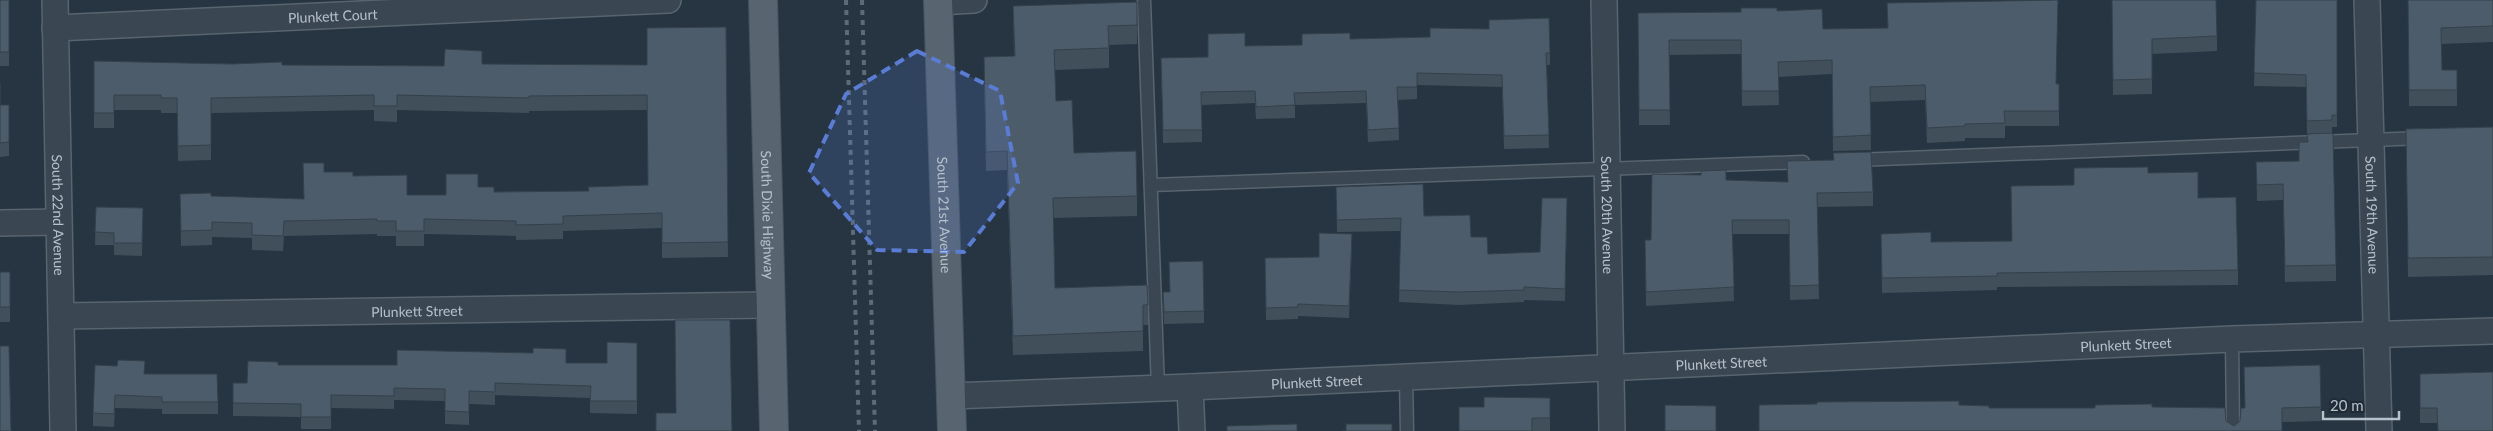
<svg xmlns="http://www.w3.org/2000/svg" width="2493" height="431" viewBox="0 0 2493 431" font-family="Lato,sans-serif">
<rect width="100%" height="100%" fill="#263541"/>
<g fill="none" stroke-linecap="round" stroke-linejoin="round">
<defs>
<g id="service">
<polyline points="1144,0 1158,389"/>
<polyline points="1856,160 2423,138"/>
<polyline points="1151,185 1803,162"/>
<polyline points="2232,339 2233,431"/>
<polyline points="1406,377 1407,431"/>
</g>
<g id="minor">
<path id="s1" d="M55,0l8,431"/>
<path id="s2" d="M1604,0l8,431"/>
<path id="s3" d="M2367,0l12,431"/>
<polyline points="938,2 974,0"/>
<path id="s4" d="M55,28l613,-28"/>
<polyline points="0,223 58,222"/>
<path id="s5" d="M62,316l709,-11"/>
<polyline points="1190,387 1192,431"/>
<path id="s6" d="M951,396l239,-9 1042,-48 261,-8"/>
</g>
<g id="primary">
<path id="s7" d="M763,0l11,431"/>
<path id="s8" d="M938,0l14,431"/>
</g>
</defs>
<use href="#service" stroke="#58646e" stroke-width="15"/>
<use href="#minor" stroke="#58646e" stroke-width="28"/>
<use href="#primary" stroke="#47525d" stroke-width="30"/>
<use href="#service" stroke="#3a4651" stroke-width="12"/>
<use href="#minor" stroke="#3a4651" stroke-width="25"/>
<use href="#primary" stroke="#586571" stroke-width="28"/>
<g stroke="#5c6b78" stroke-width="4" stroke-dasharray="5 5" stroke-linecap="butt">
<polyline points="846,0 859,431"/>
<polyline points="862,0 875,431"/>
</g>
</g>
<g fill="#414f5b">
<rect x="0" y="0" width="9" height="66"/>
<polygon points="2112,0 2217,36 2217,51 2152,54 2152,94 2113,95"/>
<polygon points="2256,0 2337,0 2337,127 2332,127 2332,133 2307,134 2306,87 2254,86"/>
<polygon points="2408,0 2493,0 2493,42 2441,44 2442,70 2457,70 2457,106 2409,106"/>
<polygon points="1013,6 1137,25 1137,44 1109,45 1109,68 1055,70 1056,101 1074,153 1137,196 1137,216 1053,218 1055,288 1148,305 1148,325 1143,325 1143,351 1013,355 1007,170 986,171 984,57 1014,56"/>
<polygon points="1777,11 1823,29 2059,84 2059,126 2005,126 2005,138 1965,138 1965,141 1927,143 1925,100 1870,102 1871,150 1833,151 1832,74 1778,77 1779,105 1742,106 1741,54 1669,55 1670,125 1639,125 1638,13 1741,12"/>
<polygon points="1489,20 1550,53 1550,65 1547,65 1549,148 1504,149 1502,87 1417,85 1417,99 1398,100 1399,140 1368,142 1366,103 1295,105 1295,118 1256,119 1255,103 1202,105 1202,142 1163,143 1161,58 1208,57 1245,46 1302,45 1350,39 1430,37 1489,29"/>
<polygon points="726,27 728,257 662,258 662,228 563,231 563,239 516,240 516,236 424,234 424,246 396,246 396,236 377,236 377,234 284,236 283,251 252,250 252,238 212,237 212,245 181,246 180,194 211,196 304,199 324,172 353,176 407,195 446,195 478,187 494,192 588,191 648,185 647,110 529,111 529,113 397,110 397,122 374,121 374,110 211,113 211,160 178,161 177,113 161,113 161,110 114,110 114,128 94,128 94,61 282,65 444,66 482,64 647,65"/>
<polygon points="0,83 0,105 9,105 9,156 0,157"/>
<polygon points="2493,127 2493,275 2408,277 2406,129"/>
<polygon points="2299,161 2336,265 2336,281 2285,282 2283,200 2257,201 2256,162"/>
<polygon points="2148,173 2198,198 2238,270 2238,285 1997,287 1997,290 1882,293 1881,234 1931,242 2012,241"/>
<polygon points="1726,180 1873,192 1873,206 1817,207 1819,299 1790,300 1789,234 1732,234 1734,301 1646,306 1645,240 1651,240"/>
<polygon points="1336,187 1424,216 1471,237 1488,254 1540,252 1567,211 1565,301 1524,300 1524,302 1459,305 1399,302 1401,231 1337,232"/>
<polygon points="96,207 143,208 142,256 114,255 114,245 95,245"/>
<polygon points="1352,246 1349,318 1298,316 1298,319 1266,320 1265,258 1319,257"/>
<rect x="0" y="272" width="10" height="50"/>
<polygon points="1163,292 1204,311 1204,323 1164,324"/>
<polygon points="637,343 637,414 590,413 590,398 495,395 495,405 469,404 469,425 445,424 445,401 394,400 394,409 331,408 331,429 301,429 301,417 233,416 233,383 247,383 278,365 397,365 607,363"/>
<polygon points="2320,365 2321,421 2282,422 2282,431 1759,431 1759,405 1817,404 1817,402 1959,401 1959,405 1989,406 1989,408 2095,408 2095,405 2152,404 2152,407 2225,408 2226,421 2234,426 2240,421 2241,408 2245,408 2244,367"/>
<polygon points="117,366 145,374 218,402 218,414 162,414 162,409 115,408 114,427 93,426 93,413"/>
<polygon points="2493,372 2437,423 2420,423 2420,374"/>
<polygon points="1550,398 1550,431 1459,431 1484,407"/>
</g>
<g fill="#4c5c6a" stroke="#35404a">
<rect x="0" y="0" width="9" height="52"/>
<polygon points="2058,0 2056,84 2059,84 2059,111 2004,111 2005,123 1965,124 1965,126 1927,128 1925,85 1870,87 1871,135 1833,137 1832,60 1778,62 1779,91 1742,91 1741,40 1669,40 1670,110 1639,110 1638,13 1741,12 1741,8 1777,8 1777,11 1822,9 1823,29 1888,28 1887,3"/>
<polygon points="2112,0 2216,0 2217,36 2152,39 2152,79 2113,80"/>
<polygon points="2256,0 2337,0 2337,115 2332,115 2332,120 2307,121 2306,75 2254,73"/>
<polygon points="2408,0 2493,0 2493,26 2441,28 2442,70 2457,70 2457,90 2409,90"/>
<polygon points="1137,2 1137,25 1108,26 1109,48 1054,50 1056,101 1072,100 1074,153 1136,151 1137,196 1053,198 1055,288 1147,285 1148,305 1143,305 1143,331 1013,336 1007,151 986,152 984,57 1015,56 1013,6"/>
<polygon points="1549,18 1550,53 1546,53 1549,135 1504,136 1502,75 1417,73 1417,87 1397,87 1399,128 1368,130 1366,91 1294,93 1295,105 1256,107 1255,91 1201,92 1202,130 1163,130 1161,58 1208,57 1208,34 1245,33 1245,46 1302,45 1302,34 1350,33 1350,39 1430,37 1430,28 1489,29 1489,20"/>
<polygon points="726,27 728,242 662,243 662,213 563,216 563,224 516,225 516,221 424,219 424,231 396,231 396,221 377,221 377,219 284,221 283,236 252,235 252,223 212,222 212,230 181,231 180,194 211,193 211,196 304,199 303,163 324,163 324,172 353,172 353,176 407,175 407,195 446,195 446,174 478,174 478,187 494,187 494,192 589,191 588,187 648,185 647,95 529,96 529,98 397,95 397,106 374,106 374,95 211,98 211,145 178,146 177,98 161,98 161,95 114,95 114,113 94,113 94,61 232,64 282,62 282,65 444,66 445,49 482,51 482,64 647,65 647,28"/>
<polygon points="0,83 0,105 9,105 9,142 0,143"/>
<polygon points="2493,127 2493,257 2408,258 2406,129"/>
<polygon points="2333,133 2336,265 2285,266 2283,184 2257,185 2256,162 2299,161 2299,142 2308,142 2307,134"/>
<polygon points="1871,152 1873,192 1817,193 1819,285 1790,286 1789,220 1732,220 1734,287 1646,292 1645,240 1651,240 1652,174 1701,175 1701,171 1726,170 1726,180 1788,182 1787,161 1834,160 1833,153"/>
<polygon points="2148,167 2148,173 2198,172 2198,198 2236,197 2238,270 1997,273 1997,276 1882,278 1881,234 1931,232 1931,242 2012,241 2011,186 2074,185 2074,168"/>
<polygon points="1423,184 1424,216 1470,215 1471,237 1487,237 1488,254 1540,252 1542,198 1567,198 1565,289 1524,287 1524,290 1459,292 1399,290 1401,218 1337,220 1336,187"/>
<polygon points="96,207 143,208 142,243 114,243 114,233 95,232"/>
<polygon points="1319,233 1352,234 1349,306 1298,304 1298,307 1266,308 1265,258 1319,257"/>
<polygon points="1203,261 1204,311 1164,312 1163,292 1170,292 1169,262"/>
<rect x="0" y="272" width="10" height="35"/>
<polygon points="675,320 730,320 732,431 656,431 656,413 676,413"/>
<polygon points="607,342 637,343 637,401 590,401 591,386 495,383 495,392 469,391 469,412 445,411 445,389 394,388 394,396 331,395 331,417 301,417 301,404 233,403 233,383 247,383 248,361 278,362 278,365 397,365 397,350 533,353 533,348 566,349 566,363 607,363"/>
<polygon points="0,346 9,346 11,431 0,431"/>
<polygon points="118,360 145,361 144,374 217,374 218,402 162,402 162,397 115,395 114,414 93,413 95,365 117,366"/>
<polygon points="2320,365 2321,407 2282,408 2282,431 1759,431 1759,405 1817,404 1817,402 1959,401 1959,405 1989,406 1989,408 2095,408 2095,405 2152,404 2152,407 2225,408 2226,421 2234,426 2240,421 2241,408 2245,408 2244,367"/>
<polygon points="2493,372 2493,431 2438,431 2437,408 2420,408 2420,374"/>
<polygon points="1484,397 1550,398 1550,418 1532,418 1532,431 1459,431 1459,407 1484,407"/>
<polygon points="1665,405 1716,406 1716,431 1665,431"/>
<polygon points="1297,424 1297,431 1227,431 1227,426"/>
<polygon points="1346,424 1392,424 1392,431 1343,431 1346,431"/>
</g>
<path fill="#5b7cd3" fill-opacity="0.2" stroke="#5b7cd3" stroke-width="4" stroke-dasharray="10 6" stroke-linejoin="round" d="M917,51l83,40 18,92 -54,69 -87,-2 -68,-77 37,-79z"/>
<g text-anchor="middle" dominant-baseline="central" stroke-width="5" stroke-linejoin="round" paint-order="stroke">
<g font-size="14" fill="#b7c1cb" stroke="#1f2b36">
<text stroke="none"><textPath href="#s4" startOffset="278">Plunkett Court</textPath></text>
<text stroke="none"><textPath href="#s7" startOffset="215">South Dixie Highway</textPath></text>
<text stroke="none"><textPath href="#s8" startOffset="215">South 21st Avenue</textPath></text>
<text stroke="none"><textPath href="#s1" startOffset="215">South 22nd Avenue</textPath></text>
<text stroke="none"><textPath href="#s2" startOffset="215">South 20th Avenue</textPath></text>
<text stroke="none"><textPath href="#s3" startOffset="215">South 19th Avenue</textPath></text>
<text stroke="none"><textPath href="#s5" startOffset="355">Plunkett Street</textPath></text>
<text stroke="none"><textPath href="#s6" startOffset="1176">Plunkett Street</textPath></text>
<text stroke="none"><textPath href="#s6" startOffset="771">Plunkett Street</textPath></text>
<text stroke="none"><textPath href="#s6" startOffset="366">Plunkett Street</textPath></text>
</g>
</g>
<path d="M2323 411v8h76v-8" fill="none" stroke="#b7c1cb" stroke-width="2.5"/>
<text x="2330" y="411" font-size="15" fill="#b7c1cb" stroke="#1f2b36" stroke-width="4" paint-order="stroke">20 m</text>
</svg>
